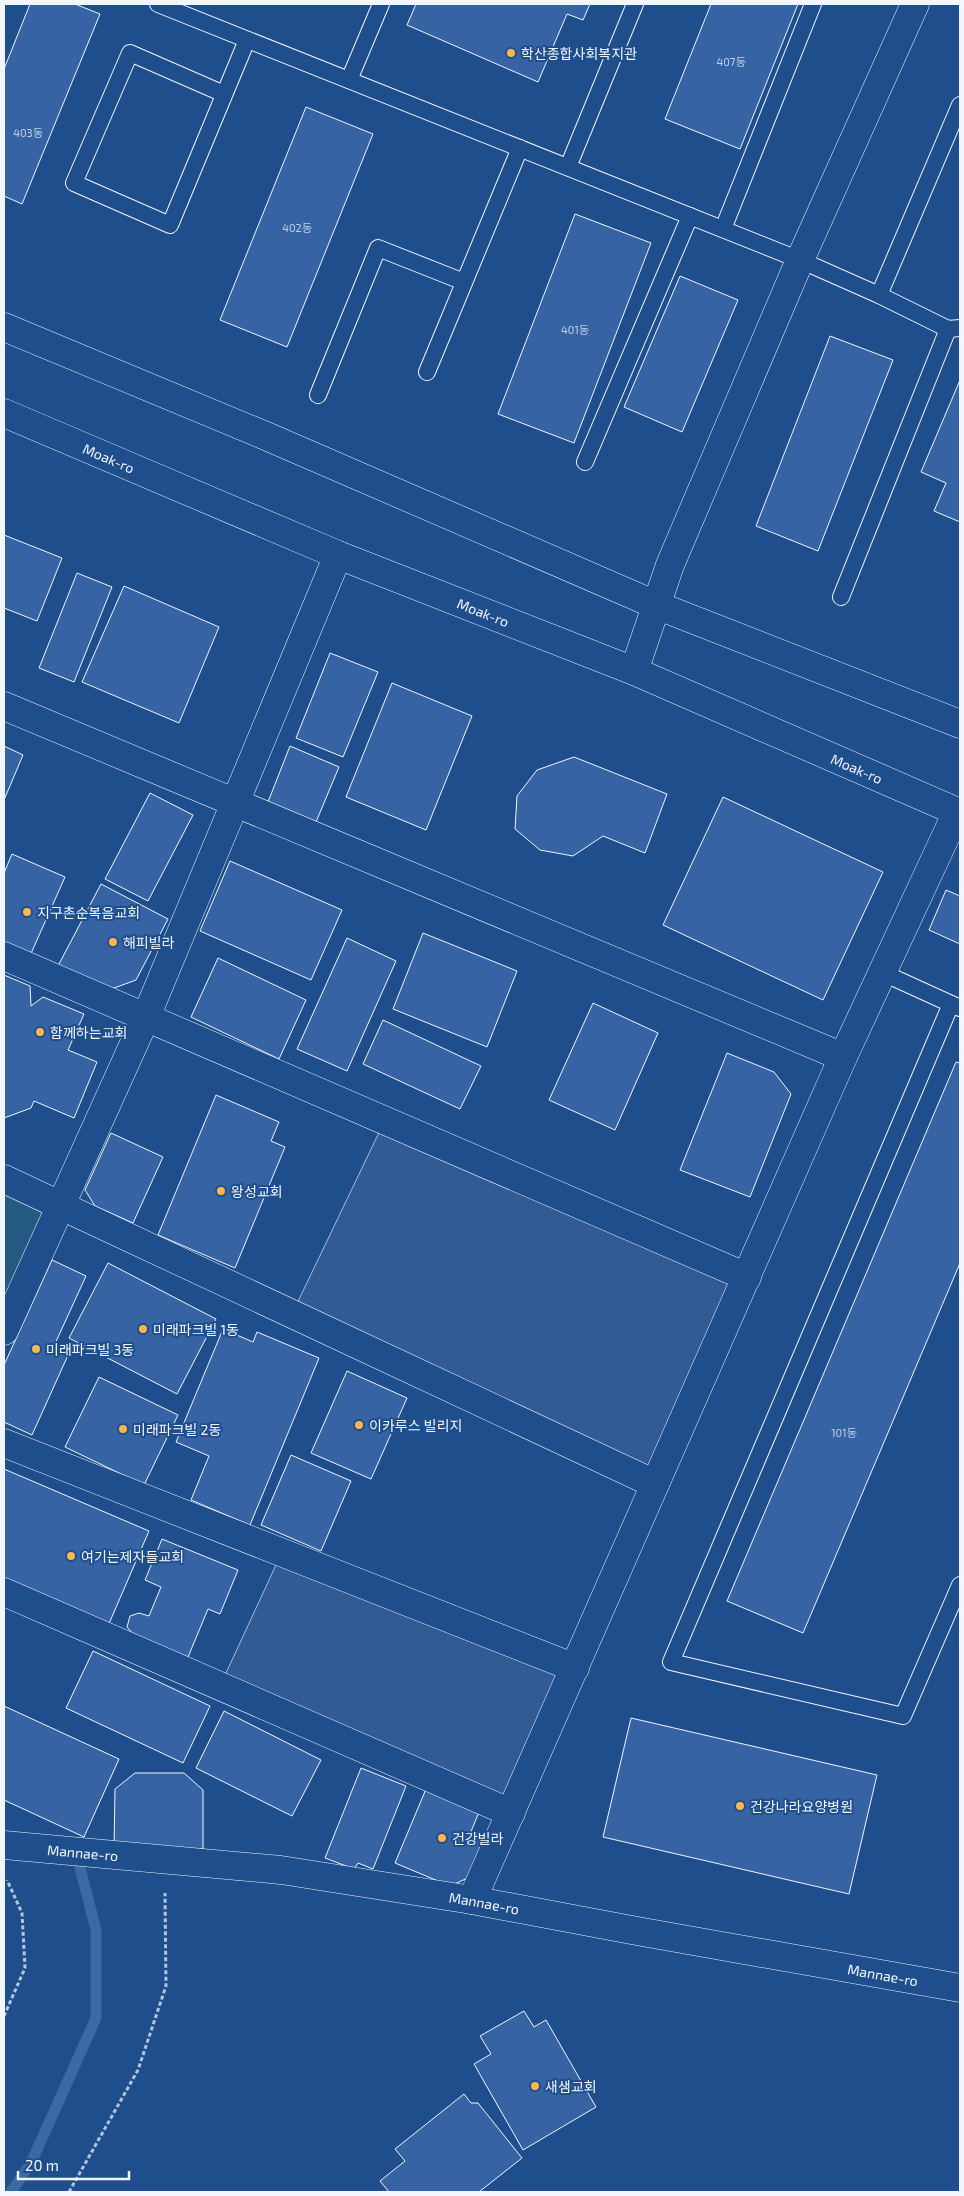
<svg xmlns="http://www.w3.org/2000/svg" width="964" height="2196" viewBox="0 0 964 2196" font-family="'Exo 2','Noto Sans KR',sans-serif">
<rect width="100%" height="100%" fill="#1f4e8c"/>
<polygon fill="#245a82" stroke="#a8bbd7" points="4,1179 60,1205 4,1331"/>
<g fill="#305b95" stroke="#a8bbd7">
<polygon points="385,1120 747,1277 655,1484 292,1314"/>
<polygon points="282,1552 575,1668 511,1813 220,1686"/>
</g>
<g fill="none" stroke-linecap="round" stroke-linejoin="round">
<polyline stroke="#3b69a3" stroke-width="11" points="11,2192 31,2163 96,2018 96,1930 76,1852"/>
</g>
<g fill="#3563a3" stroke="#f2f6ff">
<polygon points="30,4 75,4 100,14 22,204 4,196 4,69"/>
<polygon points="416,4 590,4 583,20 567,14 538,82 407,25"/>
<polygon points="711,4 798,4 740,149 665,119"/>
<polygon points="306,107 373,134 287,347 220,320"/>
<polygon points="575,214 651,243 574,443 498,414"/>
<polygon points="680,276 738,300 682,432 624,407"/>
<polygon points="830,336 893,360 818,551 756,526"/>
<polygon points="960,380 960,522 934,511 946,483 921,472"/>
<polygon points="4,535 62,558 37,621 4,608"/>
<polygon points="77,573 112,587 74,682 39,668"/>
<polygon points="124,586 219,627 179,723 82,682"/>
<polygon points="330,653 378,672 343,757 296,738"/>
<polygon points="392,683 472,716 426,830 346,797"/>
<polygon points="4,746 23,755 4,800"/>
<polygon points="290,746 339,767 316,822 268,802"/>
<polygon points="574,757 667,794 645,853 603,836 573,856 540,850 515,829 517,796 537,770"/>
<polygon points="150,793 193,815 148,901 105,879"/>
<polygon points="723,797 883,872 823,1000 663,925"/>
<polygon points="12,854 65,877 29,958 4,947 4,873"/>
<polygon points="230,861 342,910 311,980 200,931"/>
<polygon points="101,884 168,919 136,980 106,991 58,966"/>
<polygon points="946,890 960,896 960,944 929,930"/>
<polygon points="423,933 517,971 487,1047 393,1009"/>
<polygon points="347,938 396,961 347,1071 297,1049"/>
<polygon points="218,958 306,1000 279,1059 191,1017"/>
<polygon points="4,975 30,986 31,1006 43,997 84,1014 68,1050 97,1062 74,1118 34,1101 31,1108 4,1118"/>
<polygon points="593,1003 658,1033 615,1130 549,1100"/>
<polygon points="383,1020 481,1066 460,1109 363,1064"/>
<polygon points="727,1053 774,1072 791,1094 750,1197 680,1170"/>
<polygon points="956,1062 960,1063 960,1263 803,1633 727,1601"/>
<polygon points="216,1095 279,1122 271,1141 285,1147 235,1268 158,1235"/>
<polygon points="111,1133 163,1157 133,1223 95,1206 85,1190"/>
<polygon points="52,1260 86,1276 54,1346 69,1353 32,1435 4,1422 4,1365"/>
<polygon points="108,1263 216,1319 177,1394 69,1338"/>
<polygon points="223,1329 253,1342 257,1332 319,1358 250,1525 191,1500 209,1456 176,1442"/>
<polygon points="347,1371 407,1398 371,1479 311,1453"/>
<polygon points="99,1377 178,1415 144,1485 65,1447"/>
<polygon points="291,1455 351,1481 321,1551 261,1525"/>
<polygon points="4,1469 149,1531 108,1626 4,1582"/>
<polygon points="162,1539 238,1570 220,1614 208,1609 188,1657 134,1635 127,1627 130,1616 139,1613 149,1616 161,1587 145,1580"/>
<polygon points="93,1651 210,1706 183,1763 66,1708"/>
<polygon points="4,1706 119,1759 84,1837 4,1800"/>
<polygon points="224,1711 321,1760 292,1816 196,1768"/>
<polygon points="631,1718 877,1775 849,1894 603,1837"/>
<polygon points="361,1768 406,1786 373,1869 358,1863 354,1869 325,1858"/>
<polygon points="135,1773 184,1773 203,1790 203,1849 114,1848 115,1789"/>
<polygon points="426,1789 479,1812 470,1834 485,1841 470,1877 450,1886 395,1863"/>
<polygon points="524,2011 534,2027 546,2020 596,2107 523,2150 474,2064 491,2054 480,2036"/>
<polygon points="464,2094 471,2103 478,2103 522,2158 479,2192 389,2192 380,2181 405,2161 395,2149"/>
</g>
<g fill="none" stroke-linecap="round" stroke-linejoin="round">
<defs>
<g id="service">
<polyline points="158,4 800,260 879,295 948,329 960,328"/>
<polyline points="349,80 381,4"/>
<polyline points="224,94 130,53 74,183 170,225 247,40"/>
<polyline points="568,167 635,4"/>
<polyline points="723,229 813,4"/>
<polyline points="879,295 960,105"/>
<polyline points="427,372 520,148"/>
<polyline points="318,395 378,248 464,282"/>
<polyline points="585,462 690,216"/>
<polyline points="841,597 948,329"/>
<polyline points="881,972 960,1008"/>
<polyline points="951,1004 671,1662 903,1716 960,1585"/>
</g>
<g id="minor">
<polyline points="634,671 670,565 800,260 915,4"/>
<polyline points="4,706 843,1057"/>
<polyline points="4,956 747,1277"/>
<polyline points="4,1179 655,1484"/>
<polyline points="4,1331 146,1017 338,555"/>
<polyline points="4,1443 575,1668"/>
<polyline points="4,1592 511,1813"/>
<path id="s1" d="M4,1845l277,25 191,30 165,31 323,57"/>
<polyline points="472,1900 843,1057 957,812"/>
</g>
<g id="tertiary">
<polyline points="4,327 266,436 656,605 960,724"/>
<path id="s2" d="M4,413l334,142 296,116 326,142"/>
</g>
</defs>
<use href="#service" stroke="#f2f6ff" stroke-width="18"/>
<use href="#minor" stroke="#f2f6ff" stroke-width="29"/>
<use href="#tertiary" stroke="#f2f6ff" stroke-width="29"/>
<g stroke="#b3c4dc" stroke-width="3" stroke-dasharray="4 2.5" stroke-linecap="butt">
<polyline points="4,2016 25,1968 22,1913 7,1880"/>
<polyline points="69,2192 138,2070 166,1986 165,1893"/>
</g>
<use href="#service" stroke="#1f4e8c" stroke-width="16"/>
<use href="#minor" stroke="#1f4e8c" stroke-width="28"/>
<use href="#tertiary" stroke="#1f4e8c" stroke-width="28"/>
</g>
<g fill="#ffb74d" stroke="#1f4e8c" stroke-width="2">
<circle cx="511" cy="53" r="5"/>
<circle cx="27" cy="912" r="5"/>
<circle cx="113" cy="942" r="5"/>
<circle cx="40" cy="1032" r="5"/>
<circle cx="221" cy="1191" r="5"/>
<circle cx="143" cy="1329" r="5"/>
<circle cx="36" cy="1349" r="5"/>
<circle cx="359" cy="1425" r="5"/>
<circle cx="123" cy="1429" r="5"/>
<circle cx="71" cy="1556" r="5"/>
<circle cx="740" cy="1806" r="5"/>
<circle cx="442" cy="1838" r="5"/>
<circle cx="535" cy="2086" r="5"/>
</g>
<g text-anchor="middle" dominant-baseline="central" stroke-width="4" stroke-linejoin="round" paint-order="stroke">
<g font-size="11" fill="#c3d1e8">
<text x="731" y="61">407동</text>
<text x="28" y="132">403동</text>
<text x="297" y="227">402동</text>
<text x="575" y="329">401동</text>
<text x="844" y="1432">101동</text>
</g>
<g font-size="14" fill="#f2f6ff" stroke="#1f4e8c" text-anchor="start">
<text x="521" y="53">학산종합사회복지관</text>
<text x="37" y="912">지구촌순복음교회</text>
<text x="123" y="942">해피빌라</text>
<text x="50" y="1032">함께하는교회</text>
<text x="231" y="1191">왕성교회</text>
<text x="153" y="1329">미래파크빌 1동</text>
<text x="46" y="1349">미래파크빌 3동</text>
<text x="369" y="1425">이카루스 빌리지</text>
<text x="133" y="1429">미래파크빌 2동</text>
<text x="81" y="1556">여기는제자들교회</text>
<text x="750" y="1806">건강나라요양병원</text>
<text x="452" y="1838">건강빌라</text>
<text x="545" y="2086">새샘교회</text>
</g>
<g font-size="14" fill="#f2f6ff" stroke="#1f4e8c">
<text stroke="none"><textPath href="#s2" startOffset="114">Moak-ro</textPath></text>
<text stroke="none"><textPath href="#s2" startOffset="519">Moak-ro</textPath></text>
<text stroke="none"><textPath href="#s2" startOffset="924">Moak-ro</textPath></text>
<text stroke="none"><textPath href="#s1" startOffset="79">Mannae-ro</textPath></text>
<text stroke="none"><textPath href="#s1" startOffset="484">Mannae-ro</textPath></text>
<text stroke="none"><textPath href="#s1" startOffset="889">Mannae-ro</textPath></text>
</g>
</g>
<rect width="964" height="2196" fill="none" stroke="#f2f6ff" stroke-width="10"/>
<path d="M18 2171v8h111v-8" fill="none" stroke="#f2f6ff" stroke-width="2.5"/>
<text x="25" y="2171" font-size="15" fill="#f2f6ff" stroke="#1f4e8c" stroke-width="4" paint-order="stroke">20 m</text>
</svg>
